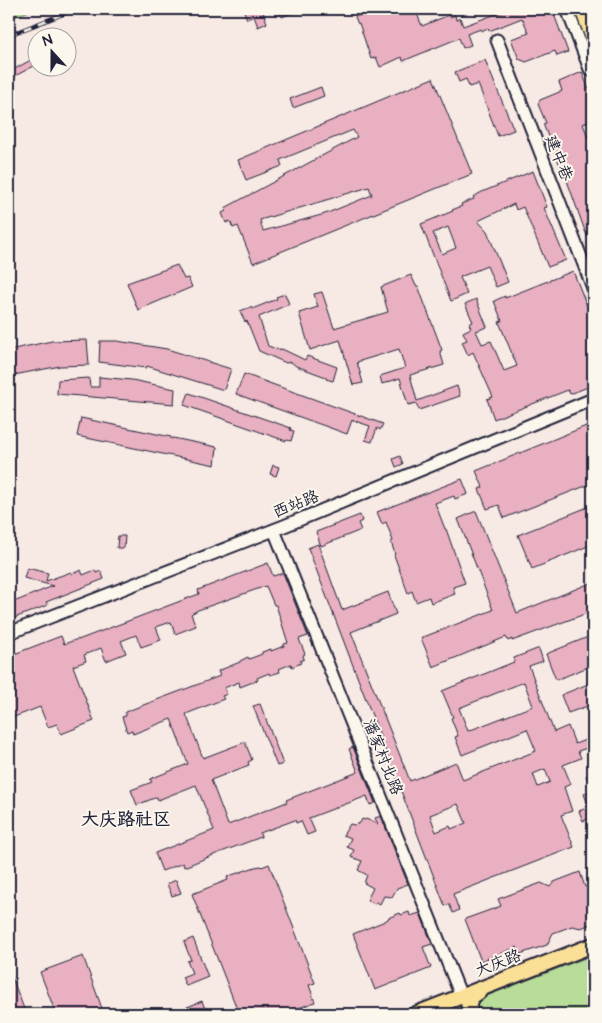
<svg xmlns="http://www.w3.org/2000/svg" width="602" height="1023" viewBox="0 0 602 1023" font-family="'Architects Daughter','LXGW WenKai TC',sans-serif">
<rect width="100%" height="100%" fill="#f7e9e3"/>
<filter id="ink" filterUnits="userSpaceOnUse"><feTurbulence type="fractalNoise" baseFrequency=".02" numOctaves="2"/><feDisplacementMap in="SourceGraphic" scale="10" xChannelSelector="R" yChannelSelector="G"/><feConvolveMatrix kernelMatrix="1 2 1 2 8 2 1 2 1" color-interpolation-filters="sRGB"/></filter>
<g filter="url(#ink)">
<g fill="#b7dd98" stroke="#6c806a">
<polygon points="9,9 34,9 9,19"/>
<polygon points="593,955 593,1014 429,1014 451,1006 459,1006 468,1003"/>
</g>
<g fill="#e9b0c1" stroke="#22223b" fill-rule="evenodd">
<polygon points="243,9 262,9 267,23 258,27 254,16 247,19"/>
<polygon points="278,9 302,9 282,17"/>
<polygon points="376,9 415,9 422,26 449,15 450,17 455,15 456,20 460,18 463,26 510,9 552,9 568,52 557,56 555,51 526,62 519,59 511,39 529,33 522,18 489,31 488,28 481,31 481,29 467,34 471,45 463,48 459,38 403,61 402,57 380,67 376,57 371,59 359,23 358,24 355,17"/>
<polygon points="38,56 38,64 9,79 9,72"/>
<polygon points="485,60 514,130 498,136 478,84 469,87 466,79 459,82 455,72"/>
<polygon points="582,72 593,100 593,119 583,124 593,150 593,248 585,231 565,175 564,175 543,124 546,123 538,104 540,100 562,91 559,82"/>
<path d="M433,78l39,96 -219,89 -15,-37 -5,2 -3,-7 -4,2 -4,-10 4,-2 -1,-3 132,-71 -4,-7 -73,30 2,6 -36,14 -8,-20zM369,187l3,8 -47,19 -62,17 -3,-11z"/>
<polygon points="321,87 324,96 293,108 290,99"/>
<path d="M533,171l14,36 -3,1 22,52 -18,7 -25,-60 -7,3 -2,-6 -36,17 9,10 21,51 -12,5 -9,-21 -27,11 7,17 -16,7 -30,-77 32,-13 -1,-1 10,-4 -1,-2 13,-5 -1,-2 9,-5zM448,227l8,21 -14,6 -9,-21z"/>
<polygon points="177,265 184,279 188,278 192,287 138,310 127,283"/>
<polygon points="573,271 593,321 593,385 570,394 568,390 494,419 487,399 493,397 473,352 468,355 462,342 467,340 463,332 471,328 469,324 473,322 465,304 476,299 487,327 476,331 482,344 491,341 504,371 517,366 499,322 502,321 494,301 505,296 505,298"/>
<polygon points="411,275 416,286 418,286 442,350 440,351 444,365 410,375 417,401 457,386 460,396 419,410 416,403 408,405 400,378 382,384 380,376 405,368 399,349 357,362 363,383 353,385 340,340 310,350 299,313 318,307 314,294 322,292 334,328 388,312 381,287"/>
<polygon points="285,294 289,304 259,317 268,346 279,350 282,349 305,360 307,356 337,367 333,381 326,379 326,377 296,366 291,362 286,363 259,351 247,321 245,322 240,311 251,307 252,309 277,299 276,297"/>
<polygon points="87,340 89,365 60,366 9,376 9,350 52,341"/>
<polygon points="100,341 117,341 167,349 231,369 224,390 147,366 146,368 99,362"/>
<polygon points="244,374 383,424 380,430 377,428 372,442 365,440 370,426 352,420 347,434 236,394"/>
<polygon points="99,377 132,380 175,389 174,404 57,394 58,380 89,378 90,387 99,387"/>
<polygon points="189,393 291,428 290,430 294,431 291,441 287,440 286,441 184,405"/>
<polygon points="81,418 171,437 171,439 173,438 217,447 215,465 77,436"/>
<polygon points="591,424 589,431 593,441 593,483 504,518 499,505 487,509 479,489 483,487 476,471"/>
<polygon points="400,456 403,464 396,467 393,459"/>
<polygon points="273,465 279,467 276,476 270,474"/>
<polygon points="462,479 468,494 455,499 454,496 435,503 445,529 446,529 465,583 453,587 455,594 431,603 429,597 416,602 412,591 408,593 394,555 395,554 391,542 393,541 386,522 382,524 377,512"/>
<polygon points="593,505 593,544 532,569 518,535"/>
<polygon points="476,511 517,613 593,582 593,611 512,641 512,639 508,641 506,637 433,667 421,638 493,610 458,519"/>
<polygon points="360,515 362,521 358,523 361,530 321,546 316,532"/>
<polygon points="118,536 125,536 124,548 117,548"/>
<path d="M318,544l24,66 46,-18 8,22 -45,18 59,149 46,-19 7,18 73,-29 -9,-22 -65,26 -7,-18 3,-1 -7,-18 2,-1 -11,-26 72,-29v-4l23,-9h2l4,12 -14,5 25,66 14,-6 7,18 18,-7v9l-15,5 3,7 -18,7 8,19 -7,3 8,24 -11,4 13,32 -121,47 6,16 -6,3 -4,-9 -4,2 -137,-358zM524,682l9,24 -65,25 -9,-23zM545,769l5,13 -12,5 -5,-13zM458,804l8,19 -15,6 -1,-3 -14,6 -6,-17z"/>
<polygon points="268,563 273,576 283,573 308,636 299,639 305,654 303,655 304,659 300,661 301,663 292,667 291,664 279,669 280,672 270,675 269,673 257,678 258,680 240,687 239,682 224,688 227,694 222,696 224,699 186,714 203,758 245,742 252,760 248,762 249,765 211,780 228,825 287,802 286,800 358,772 349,749 353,747 375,803 370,805 367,796 309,818 315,832 307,835 301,821 296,823 295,820 260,833 261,837 216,854 184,867 183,863 162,871 155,853 214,830 196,785 158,800 157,797 137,805 131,790 152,782 150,779 188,764 171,719 133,734 132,730 127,732 122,717 126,716 125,712 220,676 218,671 240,662 240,661 248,657 249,659 262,654 262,652 271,649 271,651 284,646 284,644 288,643 276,605 274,605 266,586 198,610 191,614 196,626 175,634 171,622 156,627 161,640 141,647 136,635 121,641 126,653 106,661 101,648 84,655 86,661 73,666 94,721 61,734 57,724 48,727 40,707 9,719 9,656 61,636 64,644 78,639 78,640 199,594 198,590"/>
<polygon points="27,568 48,573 46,581 71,572 72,574 81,570 83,575 95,570 96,573 101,571 104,579 46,602 48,605 9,620 9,604 53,586 24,578"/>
<polygon points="593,635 593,665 556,680 546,654"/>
<polygon points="593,682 593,704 568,713 561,695"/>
<polygon points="260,704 283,764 277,766 253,706"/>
<polygon points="593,773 593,817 583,821 579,811 589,807 584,794 592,791 586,776"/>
<polygon points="381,816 408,884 397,888 392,897 384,896 380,904 376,902 375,904 367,900 373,888 364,883 367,875 358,870 362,861 351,857 354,850 347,847 351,838 343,835 350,824 354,825 360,823 362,819 365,820 366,819 378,824 375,818"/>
<polygon points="269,864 315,983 309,985 315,1002 283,1014 239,1014 192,894 228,880 227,877 232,875 255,867 261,866 262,867"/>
<polygon points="580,872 585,887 588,886 591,894 593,893 593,923 581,928 572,926 553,933 547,945 520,954 517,947 481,961 465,919 501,906 498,899 541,883 550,887 554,882"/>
<polygon points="176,880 181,893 172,896 167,884"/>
<polygon points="409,912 410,916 420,913 432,944 423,947 431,968 375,990 353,934 385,921 388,919 388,918 400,913 401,915"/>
<polygon points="193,938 208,977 186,986 182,977 192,973 187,961 191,960 184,942"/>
<polygon points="83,956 104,1014 56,1014 40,972"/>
<polygon points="9,970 26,1014 9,1014"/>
<polygon points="202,1001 207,1014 170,1014"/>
</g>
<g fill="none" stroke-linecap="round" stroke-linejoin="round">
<defs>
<g id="minor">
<polyline points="567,9 590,69 593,71"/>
<polyline points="497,40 593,288"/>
<polyline points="274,530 461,996"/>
<polyline points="9,633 284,526 593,399"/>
</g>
<g id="major">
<polyline points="582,9 593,38"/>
<polyline points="416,1014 593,945"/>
<polyline points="471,1014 468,1003 473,996 479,992"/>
</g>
</defs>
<use href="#minor" stroke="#22223b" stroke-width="15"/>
<use href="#major" stroke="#22223b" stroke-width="18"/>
<use href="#minor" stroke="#fbf7ec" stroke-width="11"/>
<use href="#major" stroke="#fadf96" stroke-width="14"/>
<defs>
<polyline id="rail" points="9,35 76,9"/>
</defs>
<use href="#rail" stroke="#22223b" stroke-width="4.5"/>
<use href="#rail" stroke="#fbf7ec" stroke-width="2.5" stroke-dasharray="8" stroke-linecap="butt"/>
</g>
</g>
<g text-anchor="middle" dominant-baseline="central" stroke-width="4" stroke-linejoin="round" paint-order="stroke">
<g font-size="16" fill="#22223b" stroke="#fbf7ec">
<text transform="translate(559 158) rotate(68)">建中巷</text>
<text transform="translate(296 504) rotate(-22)">西站路</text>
<text transform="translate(383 757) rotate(68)">潘家村北路</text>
<text transform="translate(498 963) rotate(-21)">大庆路</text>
</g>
<g font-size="18" font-weight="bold" fill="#22223b" stroke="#fbf7ec">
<text x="126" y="819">大庆路社区</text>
</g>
</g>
<rect width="602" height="1023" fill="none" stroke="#fbf7ec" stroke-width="30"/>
<rect x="15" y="15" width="572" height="993" fill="none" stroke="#22223b" stroke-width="2" filter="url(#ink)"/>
<g transform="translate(52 52) rotate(339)"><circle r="24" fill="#fbf7ec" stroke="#a4a2a5"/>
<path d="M0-4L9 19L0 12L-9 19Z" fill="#22223b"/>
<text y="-8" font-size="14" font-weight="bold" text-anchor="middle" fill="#22223b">N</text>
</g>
</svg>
